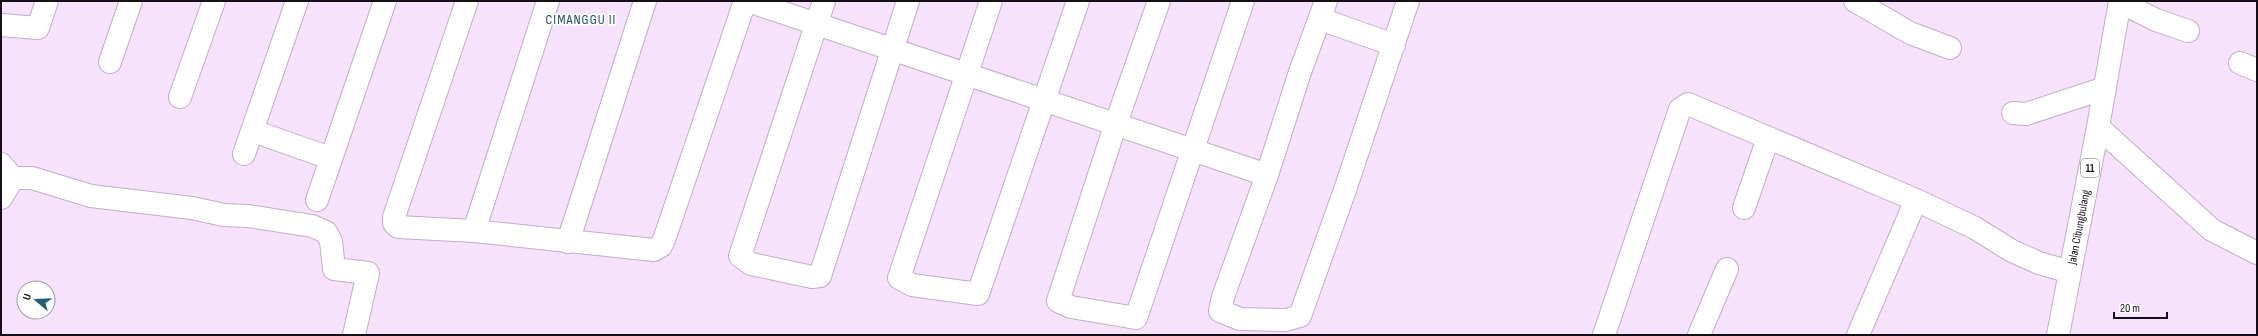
<svg xmlns="http://www.w3.org/2000/svg" width="2258" height="336" viewBox="0 0 2258 336" font-family="'Sofia Sans Condensed',sans-serif">
<rect width="100%" height="100%" fill="#f7e2fe"/>
<g fill="none" stroke-linecap="round" stroke-linejoin="round">
<defs>
<g id="minor">
<polyline points="467,1 394,217 394,223 398,227 474,231 654,250 661,246 665,237 745,1"/>
<polyline points="748,1 1267,175"/>
<polyline points="824,1 740,256 751,264 812,277 820,276 908,1"/>
<polyline points="991,1 899,278 912,285 978,294 1078,1"/>
<polyline points="1159,1 1116,123 1058,301 1071,307 1136,318 1243,1"/>
<polyline points="1326,1 1300,72 1267,175 1223,297 1220,311 1240,319 1286,320 1300,316 1346,187 1408,1"/>
<polyline points="1855,1 1910,33 1950,48"/>
<polyline points="2120,2 2156,20 2188,31"/>
<polyline points="1320,19 1394,45"/>
<polyline points="1,25 38,28 47,1"/>
<polyline points="110,62 131,1"/>
<polyline points="2240,63 2257,70"/>
<polyline points="180,97 214,1"/>
<polyline points="2013,113 2026,114 2105,88"/>
<polyline points="2098,127 2212,230 2257,253"/>
<polyline points="253,131 330,158"/>
<polyline points="244,154 297,1"/>
<polyline points="1,164 13,178 1,198"/>
<polyline points="13,178 32,178 91,196 192,208 224,215 248,216 312,226 326,232 331,241 334,269 368,273 354,335"/>
<polyline points="317,200 385,1"/>
<polyline points="1744,208 1768,138"/>
<polyline points="474,231 548,1"/>
<polyline points="568,242 645,1"/>
<polyline points="1604,335 1680,109 1688,104 1916,200 1975,228 2012,251 2039,263 2070,272"/>
<polyline points="1699,335 1727,269"/>
<polyline points="1858,335 1916,200"/>
</g>
<g id="highway">
<path id="s1" d="M2058,335l40,-208 22,-126"/>
</g>
</defs>
<use href="#minor" stroke="#c1adc8" stroke-width="24"/>
<use href="#highway" stroke="#c1adc8" stroke-width="24"/>
<use href="#minor" stroke="#fff" stroke-width="22"/>
<use href="#highway" stroke="#fff" stroke-width="22"/>
</g>
<g text-anchor="middle" dominant-baseline="central" stroke-width="3.5" stroke-linejoin="round" paint-order="stroke">
<rect fill="#fff" stroke="#5b565d" stroke-width="1" x="2081" y="159" width="18" height="18" rx="3"/>
<g font-size="11" font-weight="bold" fill="#150e17">
<text x="2090" y="168">11</text>
</g>
<g font-size="12" fill="#150e17" stroke="#fff">
<text stroke="none"><textPath href="#s1" startOffset="110">Jalan Cibungbulang</textPath></text>
</g>
<g font-size="14" letter-spacing="1" fill="#1d4f60" stroke="#fff">
<text x="581" y="19">CIMANGGU II</text>
</g>
</g>
<rect width="2258" height="336" fill="none" stroke="#150e17" stroke-width="4"/>
<g transform="translate(36 300) rotate(289)"><circle r="19" fill="#ffffff" stroke="#a19fa2"/>
<path d="M0-3L7 15L0 10L-7 15Z" fill="#216176"/>
<text y="-6" font-size="11" font-weight="bold" text-anchor="middle" fill="#150e17">U</text>
</g>
<path d="M2114 312v6h53v-6" fill="none" stroke="#150e17" stroke-width="2"/>
<text x="2120" y="312" font-size="12" fill="#150e17" stroke="#ffffff" stroke-width="3" paint-order="stroke">20 m</text>
</svg>
